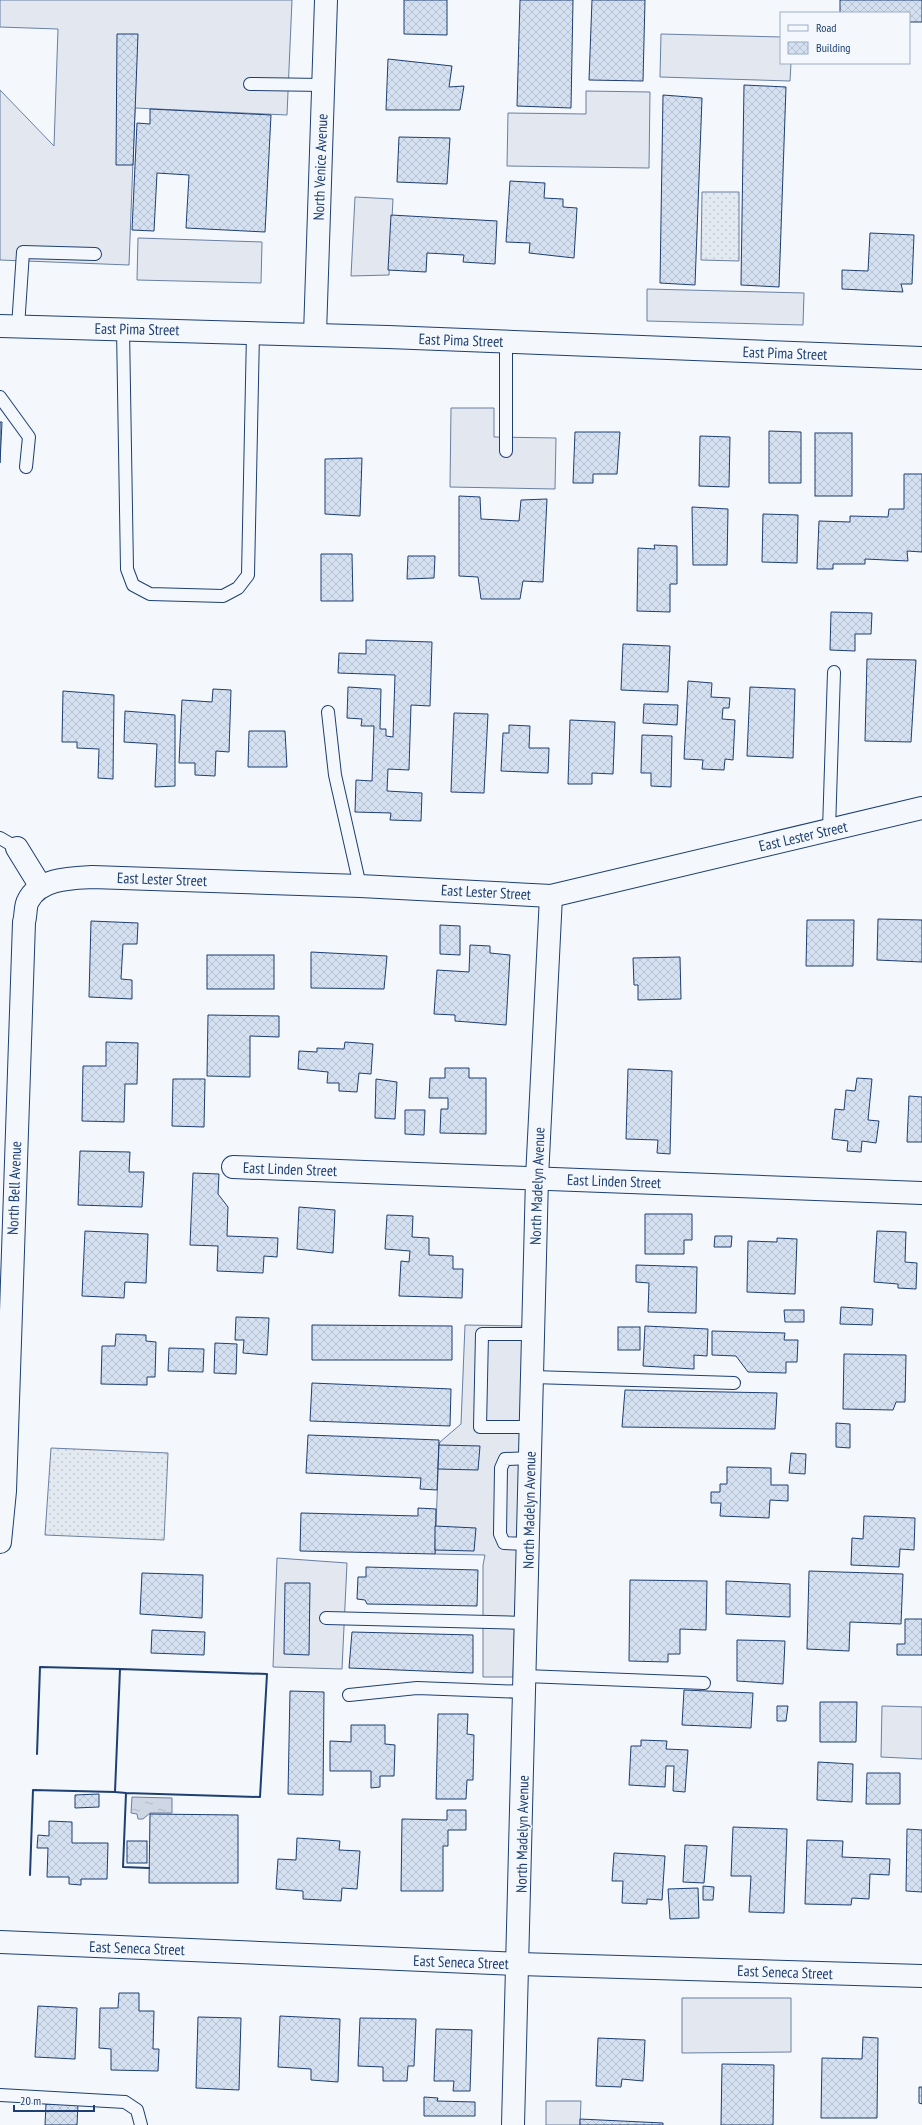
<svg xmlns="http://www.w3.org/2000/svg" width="922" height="2125" viewBox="0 0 922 2125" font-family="'PT Sans Narrow',sans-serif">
<defs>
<pattern id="grass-dots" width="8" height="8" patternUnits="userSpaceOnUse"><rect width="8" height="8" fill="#e3e9f0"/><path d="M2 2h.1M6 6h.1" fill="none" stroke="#c2c9d1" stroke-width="1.8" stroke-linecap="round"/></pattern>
<pattern id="water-ripples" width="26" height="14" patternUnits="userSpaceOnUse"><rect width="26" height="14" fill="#cfd7e4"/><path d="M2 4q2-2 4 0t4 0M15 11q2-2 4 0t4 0" fill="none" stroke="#b1bac7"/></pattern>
<pattern id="building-cross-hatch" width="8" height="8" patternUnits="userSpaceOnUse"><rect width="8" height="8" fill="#d5e0f0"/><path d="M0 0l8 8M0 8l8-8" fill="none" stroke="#b6c1d1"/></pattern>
</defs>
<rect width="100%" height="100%" fill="#f4f7fb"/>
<g fill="url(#grass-dots)" stroke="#687fa3">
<polygon points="702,192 739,192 739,261 701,260"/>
<polygon points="51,1448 168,1453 164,1540 45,1535"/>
</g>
<g fill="#e3e8f0" stroke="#687fa3">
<polygon points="0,0 292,0 287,115 135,108 129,265 0,260 0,90 54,146 58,29 0,27"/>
<polygon points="661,34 781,37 781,63 791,63 790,81 660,77"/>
<polygon points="586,91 650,92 649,168 507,166 508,113 586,114"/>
<polygon points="355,197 393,199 389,275 351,276"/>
<polygon points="138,238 262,242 261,283 137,280"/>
<polygon points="647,289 804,293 803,325 647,321"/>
<polygon points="451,408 494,408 494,437 556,438 555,489 450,487"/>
<polygon points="465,1325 524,1326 513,1677 483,1677 483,1565 485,1555 435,1554 439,1445 440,1442 461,1424"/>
<polygon points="277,1558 347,1563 342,1669 273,1667"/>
<polygon points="882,1706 922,1707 922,1759 881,1757"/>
<polygon points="682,1998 791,1998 791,2052 682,2053"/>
<polygon points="546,2101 581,2101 580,2125 546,2125"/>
</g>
<polygon fill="url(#water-ripples)" stroke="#687fa3" points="132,1797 172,1798 172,1813 150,1813 143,1819 138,1819 137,1814 131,1813"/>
<g fill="url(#building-cross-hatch)" stroke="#1d3f73">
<polygon points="404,0 447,0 447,35 404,34"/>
<polygon points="520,0 573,0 571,108 517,106"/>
<polygon points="592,0 645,0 643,81 589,80"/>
<polygon points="840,0 922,0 922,22 909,22 909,13 840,13"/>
<polygon points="117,34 138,34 133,165 116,165"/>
<polygon points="388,59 452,66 449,87 464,86 460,110 386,110"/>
<polygon points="744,85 786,87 779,287 741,285"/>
<polygon points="663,95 702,98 695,285 660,283"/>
<polygon points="150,109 271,115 265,232 186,228 189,175 157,173 154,231 132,230 137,123 150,124"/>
<polygon points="399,137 450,138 447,184 397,182"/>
<polygon points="510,181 545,183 544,198 563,199 563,207 577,208 574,258 529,253 530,243 506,242"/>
<polygon points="391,215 497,221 495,264 463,262 464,255 427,253 426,272 388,270"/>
<polygon points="870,233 914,235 912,284 901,284 903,292 842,289 842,270 868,271"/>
<polygon points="0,422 2,422 0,463"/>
<polygon points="769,431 801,432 801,483 769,483"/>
<polygon points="575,432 620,432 617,474 593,474 593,483 573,483"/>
<rect x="815" y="433" width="37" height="63"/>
<polygon points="700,436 730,437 729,487 699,486"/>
<polygon points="362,458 360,516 325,514 325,459"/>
<polygon points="904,474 922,474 922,552 907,551 908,561 865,559 865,564 833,564 833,569 817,569 819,521 850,522 850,516 888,517 889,509 904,509"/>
<polygon points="459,496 480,497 481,519 519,521 521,500 547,499 543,582 523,581 520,599 481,599 478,577 459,576"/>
<polygon points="692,507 728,509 727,565 693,565"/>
<polygon points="763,514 798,515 797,563 762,562"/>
<polygon points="654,545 677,546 677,584 670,584 670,612 637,611 638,548 655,549"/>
<polygon points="321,554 352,554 353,601 321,601"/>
<polygon points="408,556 435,556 434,578 407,579"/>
<polygon points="831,612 872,613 871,634 855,634 855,651 830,650"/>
<polygon points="366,640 432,642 430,706 411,705 409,770 388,769 387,791 422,793 421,821 390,820 391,813 355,812 356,780 372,781 374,726 361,726 362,719 347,718 348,687 381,689 380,729 386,729 386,736 393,737 395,675 338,673 339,653 366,654"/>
<polygon points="623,644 670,646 668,692 621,690"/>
<polygon points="867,659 916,660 911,742 865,741"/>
<polygon points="688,681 712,683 711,697 730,698 729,708 723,708 722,719 735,720 733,760 725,759 724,770 702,769 703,760 684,759"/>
<polygon points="750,687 795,689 793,758 747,756"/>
<polygon points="213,689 231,690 229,752 216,751 215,776 195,775 195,763 179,763 182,700 212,702"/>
<polygon points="63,691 114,695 113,779 98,778 99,749 77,748 77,742 62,742"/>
<polygon points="644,704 678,705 677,725 643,723"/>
<polygon points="125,711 175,715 175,786 155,787 157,744 124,742"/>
<polygon points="454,713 488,714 484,793 451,792"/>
<polygon points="570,720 615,722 613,774 592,773 592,784 568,784"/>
<polygon points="509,725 530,726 529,748 549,748 548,773 501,771 503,733 509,733"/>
<polygon points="249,731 285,731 287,767 248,767"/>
<polygon points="642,735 672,736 671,787 651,786 651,773 641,773"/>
<polygon points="878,919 922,920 922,962 877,960"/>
<polygon points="807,920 854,920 853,966 806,966"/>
<polygon points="91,921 138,923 137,944 123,944 121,979 132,980 132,999 89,997"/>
<polygon points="440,925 460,926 460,955 440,954"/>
<polygon points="470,945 490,946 490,953 510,955 506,1025 455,1021 455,1015 434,1014 437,970 469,972"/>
<polygon points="311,952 387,956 384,989 311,988"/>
<rect x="207" y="955" width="67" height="34"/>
<polygon points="680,957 681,999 638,1000 638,985 634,985 633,958"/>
<polygon points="208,1015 279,1016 279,1037 250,1036 250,1077 207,1076"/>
<polygon points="106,1042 138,1043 137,1084 125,1084 124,1122 82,1121 83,1066 106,1066"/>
<polygon points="345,1042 373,1044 371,1074 359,1073 357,1092 339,1091 339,1083 327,1083 328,1072 298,1069 299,1051 317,1052 317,1048 344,1049"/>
<polygon points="445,1068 469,1068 469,1078 486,1078 486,1134 440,1133 441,1109 448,1109 448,1098 429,1098 430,1078 445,1078"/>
<polygon points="628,1069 672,1071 670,1154 657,1153 658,1140 626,1139"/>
<polygon points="857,1078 872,1079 868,1120 879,1121 876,1143 862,1141 861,1152 847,1151 848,1141 832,1139 835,1109 844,1110 846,1090 855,1091"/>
<polygon points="173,1079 205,1079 204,1127 172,1126"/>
<polygon points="376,1079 397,1082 395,1119 375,1118"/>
<polygon points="909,1096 922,1097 922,1142 907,1142"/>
<polygon points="405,1110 425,1110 424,1135 405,1134"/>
<polygon points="80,1151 130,1152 129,1172 144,1172 142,1207 78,1205"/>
<polygon points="193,1173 219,1174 218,1194 228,1207 227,1236 278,1238 277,1257 264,1256 263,1273 217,1271 218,1246 190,1245"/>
<polygon points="299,1207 335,1210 333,1253 297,1249"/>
<polygon points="645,1214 692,1214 692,1240 684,1240 684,1254 645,1254"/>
<polygon points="387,1215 413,1216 412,1237 429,1238 429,1255 453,1256 453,1269 463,1269 462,1298 399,1296 401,1261 409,1262 410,1251 385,1249"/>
<polygon points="85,1231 148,1234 146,1283 125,1282 124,1298 82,1296"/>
<polygon points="877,1231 906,1232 905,1262 917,1263 916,1289 898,1288 898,1284 874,1282"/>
<polygon points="715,1236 732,1236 731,1247 714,1247"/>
<polygon points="777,1238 797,1239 795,1294 747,1292 748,1241 777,1242"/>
<polygon points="636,1265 697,1267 696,1313 648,1312 649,1283 636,1282"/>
<polygon points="841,1307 873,1309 872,1325 840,1324"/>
<polygon points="784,1310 804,1310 804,1322 785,1322"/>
<polygon points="236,1317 269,1318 267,1355 243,1353 244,1340 235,1340"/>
<polygon points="312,1325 452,1326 452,1360 312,1360"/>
<polygon points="645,1326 708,1329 707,1356 694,1355 694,1369 643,1366"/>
<rect x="618" y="1327" width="22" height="23"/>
<polygon points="712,1331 785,1333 784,1340 798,1340 797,1362 786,1362 786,1373 748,1372 736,1356 712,1355"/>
<polygon points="116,1334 146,1335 146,1341 156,1342 155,1377 147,1377 147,1385 101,1384 102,1346 115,1346"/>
<polygon points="215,1343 237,1344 236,1374 214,1373"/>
<polygon points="169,1348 204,1349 203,1372 168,1371"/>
<polygon points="844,1354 906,1355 905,1402 896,1402 893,1410 843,1409"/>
<polygon points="312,1383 451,1389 450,1426 310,1421"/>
<polygon points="625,1390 777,1393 775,1429 622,1427"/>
<polygon points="836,1423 850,1424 850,1448 836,1447"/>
<polygon points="308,1435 439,1440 437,1490 420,1489 421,1478 306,1473"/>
<polygon points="439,1445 480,1446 478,1470 438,1469"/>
<polygon points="791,1453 806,1454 805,1474 789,1473"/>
<polygon points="727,1467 771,1468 771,1485 788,1485 788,1501 770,1500 769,1518 720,1516 721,1503 711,1503 711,1492 720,1492 720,1484 727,1484"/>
<polygon points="418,1508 436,1509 435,1554 300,1551 301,1513 418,1516"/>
<polygon points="864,1516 915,1518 914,1550 900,1549 899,1567 851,1565 852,1538 863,1539"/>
<polygon points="435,1526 476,1528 474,1551 435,1550"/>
<polygon points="366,1567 478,1570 477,1606 367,1604 365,1600 357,1599 358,1577 366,1577"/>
<polygon points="809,1571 903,1574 901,1624 850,1622 849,1651 807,1649"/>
<polygon points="142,1573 203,1575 202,1618 140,1614"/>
<polygon points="630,1580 707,1581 706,1630 680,1629 680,1654 668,1654 668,1662 629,1661"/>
<polygon points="726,1581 790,1584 790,1617 726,1614"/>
<polygon points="285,1583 310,1583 309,1655 284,1654"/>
<polygon points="905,1619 922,1619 922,1655 897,1655 897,1644 905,1644"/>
<polygon points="152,1630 205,1632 204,1655 151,1653"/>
<polygon points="352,1632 473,1635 473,1673 349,1668"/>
<polygon points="737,1640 785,1641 783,1684 737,1681"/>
<polygon points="684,1690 753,1693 751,1728 682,1725"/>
<polygon points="290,1691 324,1692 323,1795 288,1794"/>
<polygon points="820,1702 857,1702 856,1742 820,1742"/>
<polygon points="777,1706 788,1706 786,1721 777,1721"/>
<polygon points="438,1714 468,1714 467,1734 474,1735 473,1780 467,1780 466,1799 436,1799"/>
<polygon points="351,1725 385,1725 385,1744 395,1745 394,1776 380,1776 380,1787 371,1788 371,1771 330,1771 330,1741 351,1742"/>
<polygon points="641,1740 667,1741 666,1749 688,1750 685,1792 673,1791 674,1766 666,1766 665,1787 629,1785 631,1746 641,1746"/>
<polygon points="818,1762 853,1764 852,1802 817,1800"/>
<polygon points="867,1773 900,1773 900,1804 866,1804"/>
<polygon points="99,1794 99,1807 75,1808 75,1795"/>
<polygon points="447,1810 466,1810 466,1830 448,1830 448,1846 443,1846 443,1891 401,1891 402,1819 447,1820"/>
<polygon points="150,1814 238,1815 238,1883 149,1883"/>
<polygon points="49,1821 72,1822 72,1843 108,1843 107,1879 81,1879 81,1885 69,1884 69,1877 47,1877 48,1848 37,1848 38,1835 49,1836"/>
<polygon points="733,1827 787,1829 784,1913 749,1912 751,1876 731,1876"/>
<polygon points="907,1829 922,1830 922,1892 906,1891"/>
<polygon points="297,1838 340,1841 339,1850 360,1851 357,1889 342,1888 341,1901 303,1899 303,1891 276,1889 278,1859 296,1860"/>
<polygon points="807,1840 843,1841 842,1857 890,1859 889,1875 870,1874 869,1899 852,1898 851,1905 805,1904"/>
<rect x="127" y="1841" width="20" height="22"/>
<polygon points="685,1845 707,1846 704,1883 683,1882"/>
<polygon points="614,1853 665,1856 662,1900 647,1899 647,1904 622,1903 623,1881 612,1881"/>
<polygon points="703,1886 714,1887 713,1900 703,1900"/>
<polygon points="698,1888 699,1918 670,1919 668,1889"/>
<polygon points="119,1993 139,1993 139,2011 154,2011 153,2049 159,2049 158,2071 111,2070 111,2049 99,2048 100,2008 118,2008"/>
<polygon points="38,2006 77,2008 75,2059 35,2057"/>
<polygon points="280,2016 340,2019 338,2082 311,2080 311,2069 278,2067"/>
<polygon points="198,2017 241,2018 239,2090 196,2088"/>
<polygon points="360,2018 416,2019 414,2066 408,2066 407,2081 383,2081 383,2067 358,2066"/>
<polygon points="436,2029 472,2030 470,2091 453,2091 454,2081 434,2081"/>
<polygon points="863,2037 878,2038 877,2118 821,2118 822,2058 862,2059"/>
<polygon points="598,2038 645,2040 643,2081 622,2079 621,2087 596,2086"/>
<polygon points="722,2064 774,2065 773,2125 721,2125"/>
<polygon points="919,2087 922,2087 922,2104 919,2103"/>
<polygon points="424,2097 438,2098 437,2101 475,2102 475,2116 424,2116"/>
<polygon points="46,2104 78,2104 77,2125 45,2125"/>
<polygon points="580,2119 663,2123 663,2125 580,2125"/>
</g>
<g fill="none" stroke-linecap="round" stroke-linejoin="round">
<defs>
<g id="lane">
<polyline points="250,84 323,85"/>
<polyline points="18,327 23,252 95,254"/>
<polyline points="123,329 127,569 133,585 150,594 223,596 238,588 248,575 253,333"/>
<polyline points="506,342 506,451"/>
<polyline points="0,397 29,437 26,467"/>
<polyline points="328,712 335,775 360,886"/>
<polyline points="829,830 834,672"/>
<polyline points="0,838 17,848"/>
<polyline points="532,1377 734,1383"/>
<polyline points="531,1427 480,1427 482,1334 533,1334"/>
<polyline points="528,1544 504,1543 500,1534 501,1468 505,1459 531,1458"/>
<polyline points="326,1618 526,1623"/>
<polyline points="525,1676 704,1683"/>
<polyline points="349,1695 417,1688 525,1692"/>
<polyline points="0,2095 125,2102 137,2110 141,2125"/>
</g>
<g id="street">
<polyline points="315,334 326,0"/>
<polyline points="17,848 41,887"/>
<polyline points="233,1167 922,1193"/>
<path d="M0,1542l5,-51 19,-569c2,-6 1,-16 4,-21 11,-23 44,-23 64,-24l268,9 191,10 371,-88"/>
<polyline points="0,1942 519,1964 922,1976"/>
<polyline points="513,2125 537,1178 551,896"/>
</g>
<polyline id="secondary" points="0,326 388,337 922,358"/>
</defs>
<use href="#lane" stroke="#1d3f73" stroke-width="14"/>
<use href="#street" stroke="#1d3f73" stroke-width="24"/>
<use href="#secondary" stroke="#1d3f73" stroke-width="24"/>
<use href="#lane" stroke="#f4f7fb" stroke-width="12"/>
<use href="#street" stroke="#f4f7fb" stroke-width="22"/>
<use href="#secondary" stroke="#f4f7fb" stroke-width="22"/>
<g stroke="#1d3f73" stroke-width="2">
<polyline points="37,1754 40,1667 120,1669"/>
<polyline points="126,1793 115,1792 120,1669 267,1674 260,1797 126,1793 123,1867 149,1868"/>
<polyline points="30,1875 33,1790 115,1792"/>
</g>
</g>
<g text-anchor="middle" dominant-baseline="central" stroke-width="3" stroke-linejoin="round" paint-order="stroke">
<g font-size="15" fill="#1d3f73" stroke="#f4f7fb">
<text transform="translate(320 167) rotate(-88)">North Venice Avenue</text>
<text transform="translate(137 329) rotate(1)">East Pima Street</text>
<text transform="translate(461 340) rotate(2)">East Pima Street</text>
<text transform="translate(785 353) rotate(2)">East Pima Street</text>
<text transform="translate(803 836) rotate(-13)">East Lester Street</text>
<text transform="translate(162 879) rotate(2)">East Lester Street</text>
<text transform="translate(486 892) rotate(3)">East Lester Street</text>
<text transform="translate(290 1169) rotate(2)">East Linden Street</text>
<text transform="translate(614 1181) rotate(2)">East Linden Street</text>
<text transform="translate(537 1186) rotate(-88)">North Madelyn Avenue</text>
<text transform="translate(14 1188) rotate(-88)">North Bell Avenue</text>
<text transform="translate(529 1510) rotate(-89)">North Madelyn Avenue</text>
<text transform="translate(522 1834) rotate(-89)">North Madelyn Avenue</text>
<text transform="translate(137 1948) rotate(2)">East Seneca Street</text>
<text transform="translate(461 1962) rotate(2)">East Seneca Street</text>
<text transform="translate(785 1972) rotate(2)">East Seneca Street</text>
</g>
</g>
<rect x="780" y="12" width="130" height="52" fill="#f4f7fb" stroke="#9eadc5"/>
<rect x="788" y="25" width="20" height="6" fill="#f4f7fb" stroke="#9eadc5"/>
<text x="816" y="32" font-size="12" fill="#1d3f73">Road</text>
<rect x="788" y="42" width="20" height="12" fill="url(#building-cross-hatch)" stroke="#9eadc5"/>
<text x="816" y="52" font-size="12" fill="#1d3f73">Building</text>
<path d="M14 2105v6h80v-6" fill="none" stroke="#1d3f73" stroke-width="2"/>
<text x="20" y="2105" font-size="12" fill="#1d3f73" stroke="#f4f7fb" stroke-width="3" paint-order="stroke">20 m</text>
</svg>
